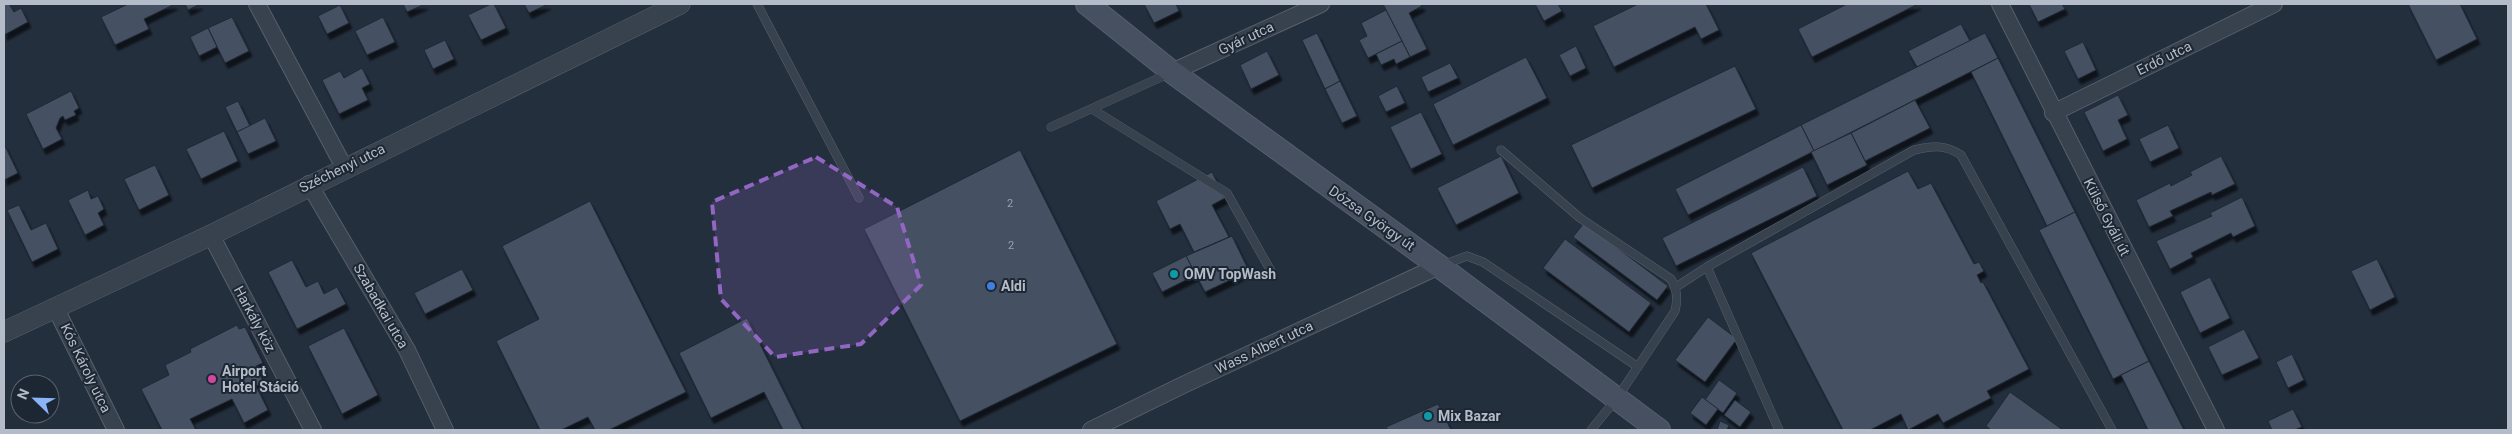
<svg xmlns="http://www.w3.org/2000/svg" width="2512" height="434" viewBox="0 0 2512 434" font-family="Roboto,sans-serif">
<defs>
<filter id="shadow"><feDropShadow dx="3" dy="5.5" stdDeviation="1" flood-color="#0009"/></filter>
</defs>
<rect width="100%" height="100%" fill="#242f3e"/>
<g fill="#455162" stroke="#1f2835" filter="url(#shadow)">
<polygon points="4,4 9,4 14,12 21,8 28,22 4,35"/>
<polygon points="128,4 175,4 144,19 149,29 115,45 101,17"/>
<polygon points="185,4 200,4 188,10"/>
<polygon points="403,4 425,4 407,12"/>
<polygon points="491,4 494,4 506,28 481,40 468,15"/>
<polygon points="524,4 548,4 529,13"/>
<polygon points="1144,4 1176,4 1179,11 1154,23"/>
<polygon points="1383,4 1421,4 1422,6 1409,13 1427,49 1410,57"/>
<polygon points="1535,4 1558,4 1562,11 1544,21"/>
<polygon points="1638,4 1706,4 1719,30 1701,39 1695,27 1614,67 1593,26"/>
<polygon points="1847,4 1918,4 1812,57 1798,29"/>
<polygon points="2029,4 2062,4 2065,9 2038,22"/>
<polygon points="2408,4 2460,4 2477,39 2436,60"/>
<polygon points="340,5 349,23 327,34 318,16"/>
<polygon points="1386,10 1402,41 1368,58 1359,40 1367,36 1361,23"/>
<polygon points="232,17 249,51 225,63 208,28"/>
<polygon points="383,17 395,42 367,55 355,31"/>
<polygon points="1961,24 1970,41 1917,67 1908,51"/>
<polygon points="208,28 217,47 199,56 190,37"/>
<polygon points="1317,33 1340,81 1325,89 1302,40"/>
<polygon points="1985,33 1998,58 1814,151 1801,125"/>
<polygon points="445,40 454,59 433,69 424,50"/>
<polygon points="1402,41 1410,57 1396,64 1394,59 1381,65 1376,54"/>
<polygon points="2083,42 2096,70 2078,79 2064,51"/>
<polygon points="1576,46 1586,68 1570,76 1559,55"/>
<polygon points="1267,51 1279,75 1251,89 1240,65"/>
<polygon points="1526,57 1547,98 1453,145 1433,104"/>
<polygon points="1998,58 2075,212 2047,226 1971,72"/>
<polygon points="1450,63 1458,78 1428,92 1421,77"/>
<polygon points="1735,66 1756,109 1592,188 1571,145"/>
<polygon points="362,68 370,84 362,88 368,100 339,114 322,80 340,71 344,78"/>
<polygon points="1340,81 1357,116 1342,123 1325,89"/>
<polygon points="1397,86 1405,103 1386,112 1378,96"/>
<polygon points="71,91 79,108 74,111 76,115 65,120 63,116 60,118 56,128 62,139 43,149 26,114"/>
<polygon points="2118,95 2128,115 2118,120 2127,139 2103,151 2084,112"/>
<polygon points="1915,100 1930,128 1865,161 1851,133"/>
<polygon points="238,101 250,126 237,132 225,107"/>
<polygon points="1421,112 1442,154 1411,169 1390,127"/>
<polygon points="265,118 276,141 248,154 237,132"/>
<polygon points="1801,125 1814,151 1688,215 1675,189"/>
<polygon points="2168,125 2179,148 2150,162 2139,139"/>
<polygon points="224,131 238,161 201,179 186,149"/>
<polygon points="1851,133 1867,165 1827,185 1811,152"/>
<polygon points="4,144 18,173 4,180"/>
<polygon points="1020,150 1117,344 960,421 864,229"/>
<polygon points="1501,156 1519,193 1456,225 1437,188"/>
<polygon points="2221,156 2235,184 2212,195 2211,192 2170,211 2173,216 2149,227 2136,200 2170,183 2171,186 2192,175 2190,172"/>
<polygon points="155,165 169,195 139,210 124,179"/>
<polygon points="1803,167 1817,196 1676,266 1662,238"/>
<polygon points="1908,171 1918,189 1931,183 1974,264 1979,262 1984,271 1977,275 1981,283 1983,282 2029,369 1987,391 1991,398 1943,423 1938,414 1908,430 1901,414 1870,430 1843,430 1751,253"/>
<polygon points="1212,172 1225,198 1212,205 1229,237 1194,252 1180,224 1170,229 1156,201"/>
<polygon points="88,190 91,199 98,196 104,209 98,213 104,225 85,235 68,200"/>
<polygon points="2242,197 2255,226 2233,237 2231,233 2191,253 2193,257 2170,269 2156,241 2212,216 2210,213"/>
<polygon points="590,201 686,392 609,430 595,430 588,417 561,430 540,430 496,341 539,319 502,246"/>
<polygon points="19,205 31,230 46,223 58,249 32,262 7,210"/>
<polygon points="2075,212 2149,361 2113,379 2039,230"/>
<polygon points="1584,223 1668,286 1657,300 1573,237"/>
<polygon points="1232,236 1249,271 1205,292 1186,256"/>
<polygon points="1565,239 1651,303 1629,332 1543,268"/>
<polygon points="1186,256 1196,275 1162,292 1152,273"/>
<polygon points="2377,259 2395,297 2370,310 2351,271"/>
<polygon points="292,260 306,287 318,281 324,294 337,287 346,304 297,329 268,272"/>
<polygon points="462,269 473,290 425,314 414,293"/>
<polygon points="2210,277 2230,318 2200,333 2180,292"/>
<polygon points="1708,317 1737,339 1705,382 1675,360"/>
<polygon points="747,318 803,430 783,430 764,392 711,418 679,353"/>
<polygon points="237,325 239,329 245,327 263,363 256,366 264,383 256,386 268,410 244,423 232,399 190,419 196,430 162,430 141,389 169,375 165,365 191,352 190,349"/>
<polygon points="344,328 378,395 342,414 308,346"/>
<polygon points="2244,329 2259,358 2222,375 2208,347"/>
<polygon points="2292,354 2304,380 2288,388 2276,362"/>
<polygon points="2149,361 2184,430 2148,430 2121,375"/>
<polygon points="1719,380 1737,393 1723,413 1705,400"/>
<polygon points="2010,392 2063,430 1991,430 1986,426"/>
<polygon points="1702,397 1718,409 1706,425 1690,413"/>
<polygon points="1735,400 1751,412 1740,427 1724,415"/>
<polygon points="1438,404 1451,430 1388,430 1386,427"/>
<polygon points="2293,409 2302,427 2294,430 2272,430 2268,421"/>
<polygon points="1720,421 1729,425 1727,430 1717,430"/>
</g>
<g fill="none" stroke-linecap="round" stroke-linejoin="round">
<defs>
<g id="service">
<polyline points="757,4 859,198"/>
<polyline points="1092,109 1227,193 1272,273"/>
<polyline points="1051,127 1170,73"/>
<path d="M1501,150l79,68 91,61c6,11 7,19 4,32l-58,87 -26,32"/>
<polyline points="1443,265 1467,256 1483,262 1638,367"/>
<polyline points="1707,267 1779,430"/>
<path d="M1676,287l31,-20 207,-117c19,-4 30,-6 47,5l151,275"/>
</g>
<g id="minor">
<polyline points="257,4 344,167"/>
<polyline points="2000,4 2216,430"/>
<polyline points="1172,72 1321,4"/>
<polyline points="2053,113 2274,4"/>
<polyline points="309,184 407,350 445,430"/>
<polyline points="211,235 313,430"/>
<polyline points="55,307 116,430"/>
<polyline points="1091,430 1183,385 1439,266"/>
</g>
<polyline id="tertiary" points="4,332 211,235 680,4"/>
<polyline id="secondary" points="1087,4 1172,72 1439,266 1659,430"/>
</defs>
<use href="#service" stroke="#565f6c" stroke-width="9"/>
<use href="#minor" stroke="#565f6c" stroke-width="18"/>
<use href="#tertiary" stroke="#565f6c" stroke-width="21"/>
<use href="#secondary" stroke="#565f6c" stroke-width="24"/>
<use href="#service" stroke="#38414e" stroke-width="8"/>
<use href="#minor" stroke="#38414e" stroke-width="16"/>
<use href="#tertiary" stroke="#38414e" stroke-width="20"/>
<use href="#secondary" stroke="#465061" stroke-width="22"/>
</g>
<path fill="#9266c3" fill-opacity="0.2" stroke="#9266c3" stroke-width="4" stroke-dasharray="10 6" stroke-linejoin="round" d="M816,157l81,50 24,78 -60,59 -86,13 -54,-58 -9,-97z"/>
<g fill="#0f9aa8" stroke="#1d2633" stroke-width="2">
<circle cx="1174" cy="274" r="5"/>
<circle cx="1428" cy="416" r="5"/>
</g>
<circle fill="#3f7fe0" stroke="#1d2633" stroke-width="2" cx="991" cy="286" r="5"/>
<circle fill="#d1479c" stroke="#1d2633" stroke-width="2" cx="212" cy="379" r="5"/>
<g text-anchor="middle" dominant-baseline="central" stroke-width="4" stroke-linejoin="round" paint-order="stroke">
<g font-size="11" fill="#98a1af">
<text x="1010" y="203">2</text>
<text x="1011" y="245">2</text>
</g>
<g font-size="14" fill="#b4bcc9" stroke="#1d2633">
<text transform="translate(1246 38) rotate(-25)">Gyár utca</text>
<text transform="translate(2164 58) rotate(-26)">Erdő utca</text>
<text transform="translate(342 168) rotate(-26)">Széchenyi utca</text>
<text transform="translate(2107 217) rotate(63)">Külső Gyáli út</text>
<text transform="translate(1372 218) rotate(35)">Dózsa György út</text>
<text transform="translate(381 306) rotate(60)">Szabadkai utca</text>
<text transform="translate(255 319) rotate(62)">Harkály köz</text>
<text transform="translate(1264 347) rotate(-25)">Wass Albert utca</text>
<text transform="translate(86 368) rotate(64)">Kós Károly utca</text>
</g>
<g font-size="14" font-weight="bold" fill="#b4bcc9" stroke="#1d2633" text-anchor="start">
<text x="1184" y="274">OMV TopWash</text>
<text x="1001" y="286">Aldi</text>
<text x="222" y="371">Airport<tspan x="222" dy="16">Hotel Stáció</tspan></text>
<text x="1438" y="416">Mix Bazar</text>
</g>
</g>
<rect width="2512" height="434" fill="none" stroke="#b4bcc9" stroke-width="10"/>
<g transform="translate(35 399) rotate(293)"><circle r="24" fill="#1d2633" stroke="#59626f"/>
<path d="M0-4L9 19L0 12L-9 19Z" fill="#8ab4f8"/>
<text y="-8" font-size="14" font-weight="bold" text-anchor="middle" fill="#b4bcc9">N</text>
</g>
</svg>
